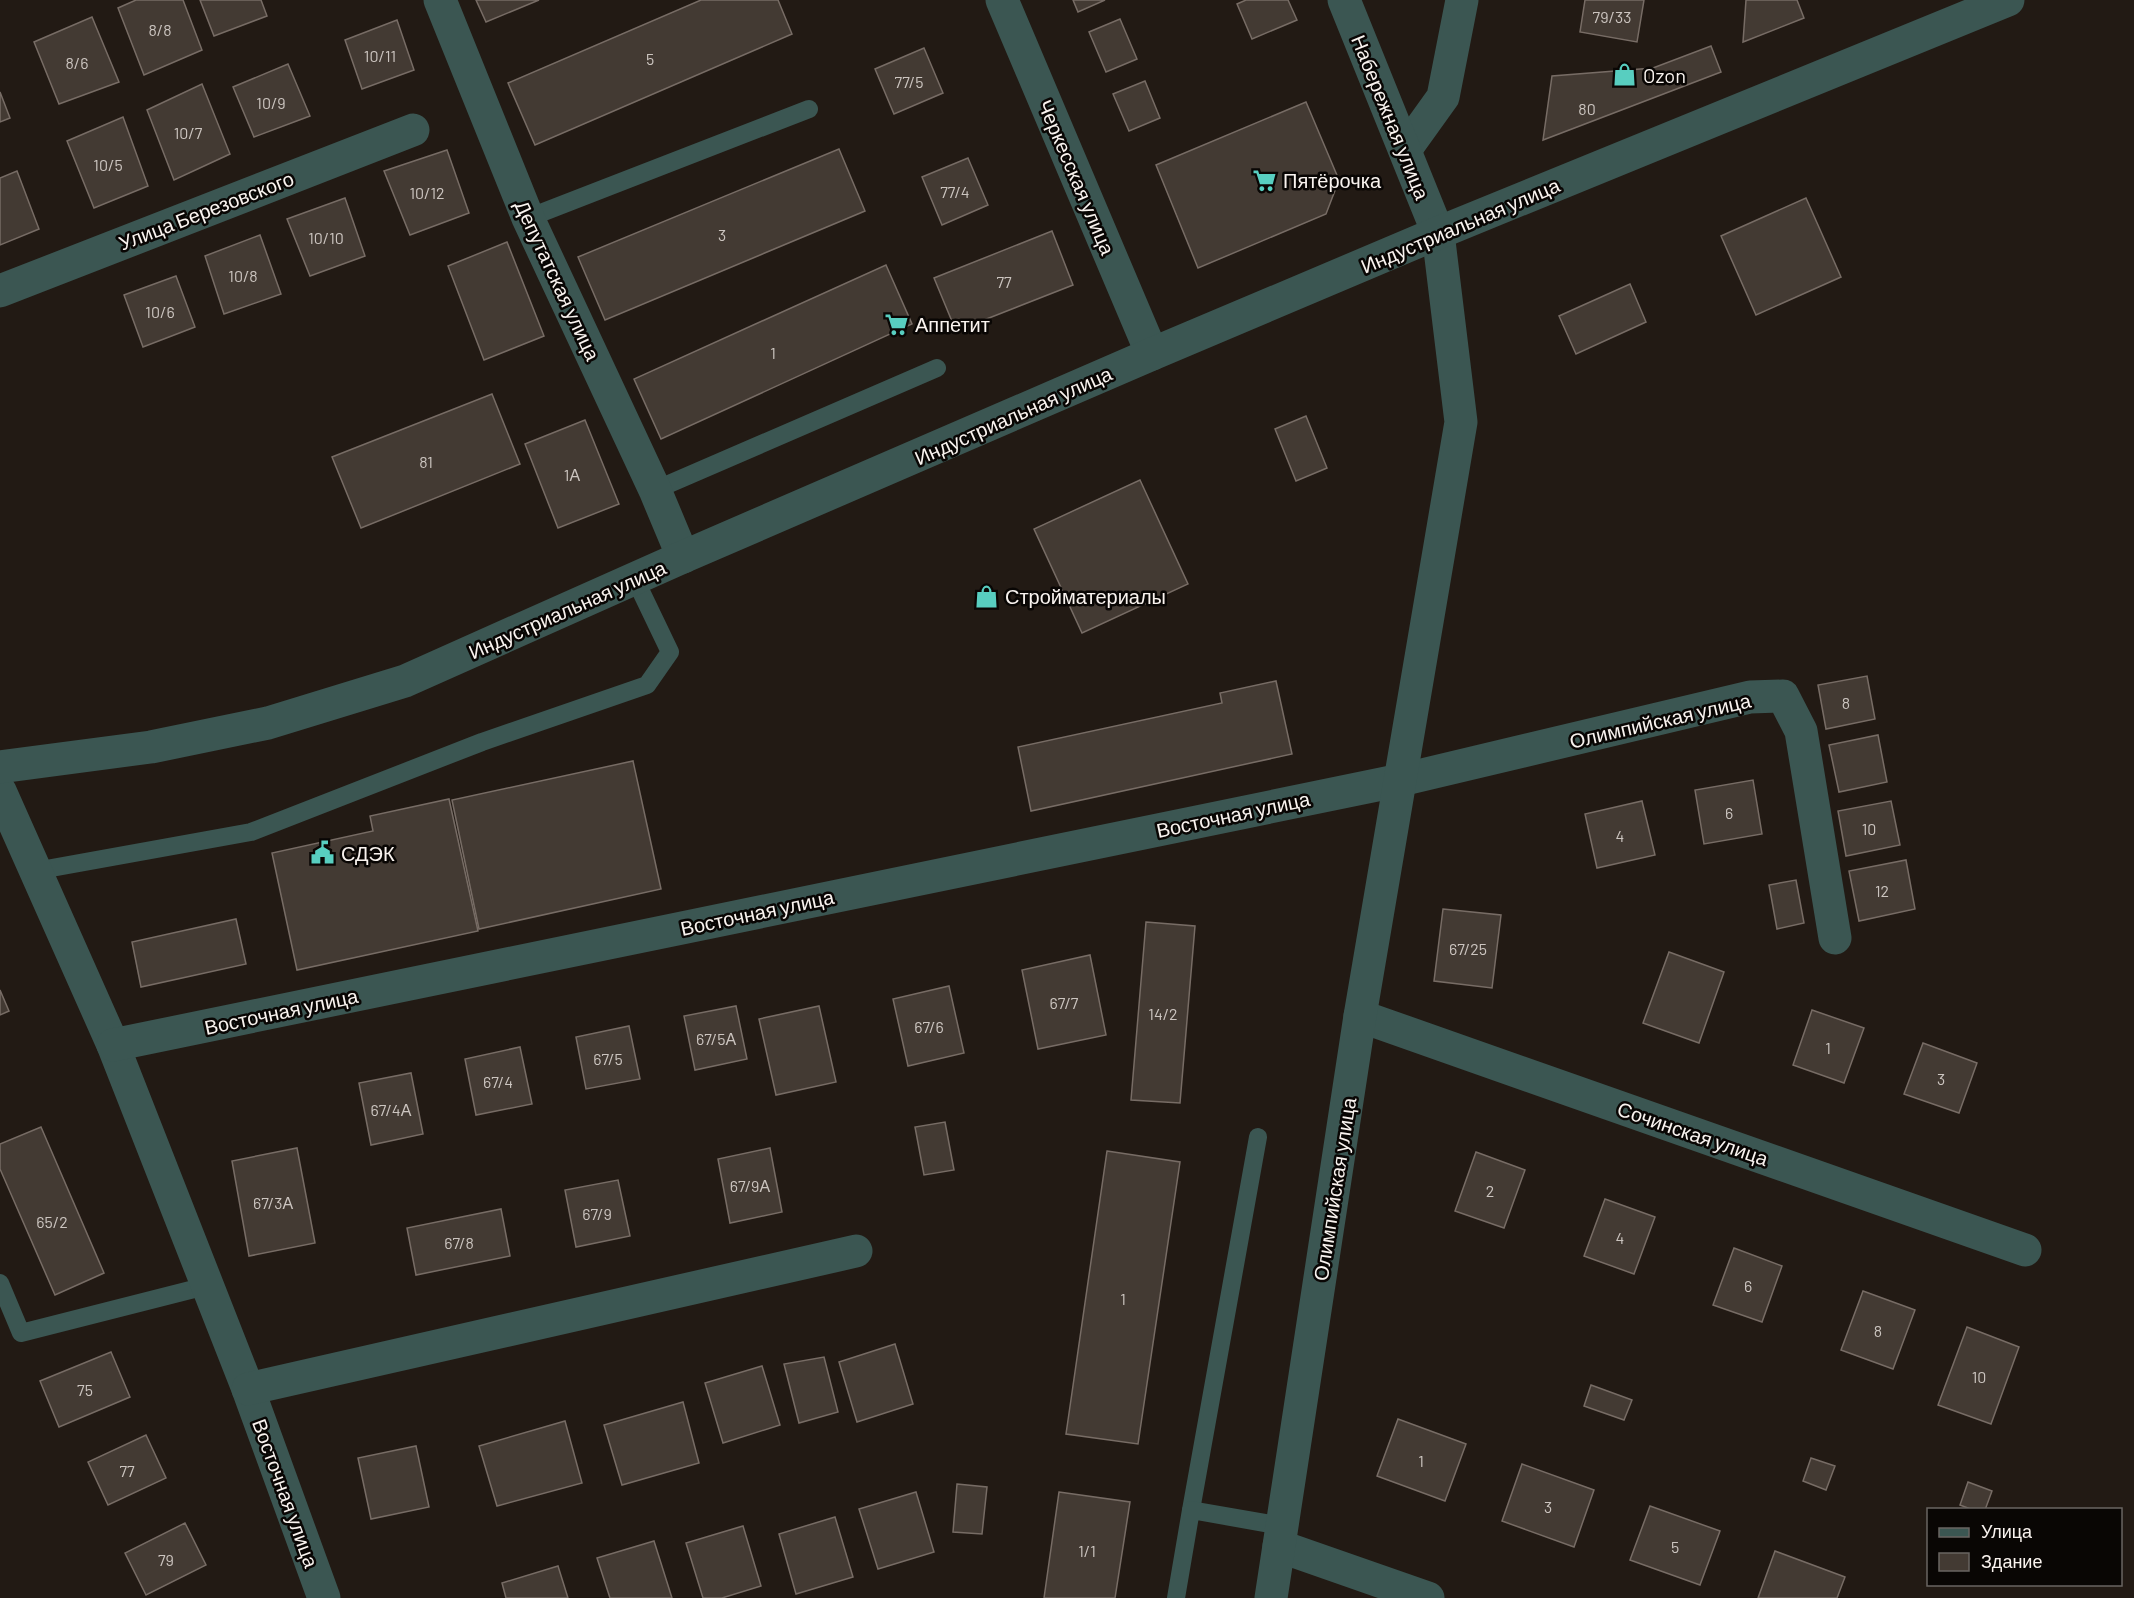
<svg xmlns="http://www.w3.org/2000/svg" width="2134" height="1598" viewBox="0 0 2134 1598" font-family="Barlow,sans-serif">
<rect width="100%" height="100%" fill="#221a14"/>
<g fill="#433a33" stroke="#776c65" stroke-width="1.5">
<polygon points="136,0 183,0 202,50 144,75 118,8"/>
<polygon points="200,0 261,0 267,16 214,36"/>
<polygon points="476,0 539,0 486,22"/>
<polygon points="701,0 778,0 792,34 535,145 508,83"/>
<polygon points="1073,0 1105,0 1078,12"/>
<polygon points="1246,0 1288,0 1297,20 1252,39 1237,4"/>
<polygon points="1585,0 1644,0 1637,42 1580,32"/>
<polygon points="1746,0 1797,0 1804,18 1743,42"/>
<polygon points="92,17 119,82 59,104 34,42"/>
<polygon points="1120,19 1137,59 1106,72 1089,32"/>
<polygon points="397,20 414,70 362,89 345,40"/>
<polygon points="1711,46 1721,72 1543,140 1552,76 1653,68"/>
<polygon points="924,48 943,93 894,114 875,69"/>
<polygon points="288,64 310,116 254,137 233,87"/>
<polygon points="1145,81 1160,118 1129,131 1113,94"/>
<polygon points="202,84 230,154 174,180 147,110"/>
<polygon points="0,92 10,118 0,122"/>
<polygon points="1306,102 1339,180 1326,214 1198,268 1156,165"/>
<polygon points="123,117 148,186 94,208 67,141"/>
<polygon points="839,149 865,211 605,320 578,257"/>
<polygon points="447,150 469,213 410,235 384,171"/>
<polygon points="968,158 988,205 942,225 922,177"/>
<polygon points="17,171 39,229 0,245 0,178"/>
<polygon points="345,198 365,256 310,276 287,219"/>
<polygon points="1806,198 1841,277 1756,315 1721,236"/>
<polygon points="1052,231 1073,285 956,331 934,278"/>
<polygon points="260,235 281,294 224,314 205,256"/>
<polygon points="507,242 544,336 484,360 448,266"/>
<polygon points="886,265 912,324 661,439 634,379"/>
<polygon points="176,276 195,327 143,347 124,295"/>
<polygon points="1630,284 1646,322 1576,354 1559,316"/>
<polygon points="492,394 520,464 361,528 332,457"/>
<polygon points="1306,416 1327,468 1296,481 1275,429"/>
<polygon points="585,420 619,504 558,528 525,444"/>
<polygon points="1140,480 1188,584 1082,633 1034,529"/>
<polygon points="1867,676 1875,719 1826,729 1818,685"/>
<polygon points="1276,681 1292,754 1031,811 1018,747 1222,703 1220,693"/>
<polygon points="1878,735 1887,782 1839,792 1829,745"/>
<polygon points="633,761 661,889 479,929 452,800"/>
<polygon points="1753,780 1762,834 1704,844 1695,790"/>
<polygon points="449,799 478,931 297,970 272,853 373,831 370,816"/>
<polygon points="1642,801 1655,855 1597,868 1585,814"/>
<polygon points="1891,801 1900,845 1846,856 1838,811"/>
<polygon points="1906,860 1915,909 1859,921 1849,871"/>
<polygon points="1796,880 1804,923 1777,929 1769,885"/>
<polygon points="1443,909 1501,915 1492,988 1434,981"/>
<polygon points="236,919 246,964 141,987 132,942"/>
<polygon points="1146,922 1195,926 1180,1103 1131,1100"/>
<polygon points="1669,952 1724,972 1699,1043 1643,1023"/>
<polygon points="1090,955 1106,1035 1038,1049 1022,970"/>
<polygon points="949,986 964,1053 908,1066 893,999"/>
<polygon points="0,990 9,1011 0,1015"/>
<polygon points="736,1006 747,1059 695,1070 684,1016"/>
<polygon points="819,1006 836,1082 776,1095 759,1019"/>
<polygon points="1812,1010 1864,1028 1844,1083 1793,1065"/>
<polygon points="629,1026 640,1079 586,1089 576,1037"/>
<polygon points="1923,1043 1977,1063 1959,1113 1904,1094"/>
<polygon points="520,1047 532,1104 476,1115 465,1059"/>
<polygon points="411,1073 423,1134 371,1145 359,1083"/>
<polygon points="945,1122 954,1170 924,1175 915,1127"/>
<polygon points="41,1127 104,1273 55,1295 0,1169 0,1144"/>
<polygon points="297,1148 315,1243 249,1256 232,1161"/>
<polygon points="770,1148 782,1212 730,1223 718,1159"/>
<polygon points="1107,1151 1180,1162 1138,1444 1066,1434"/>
<polygon points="1476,1152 1525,1170 1504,1228 1455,1211"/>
<polygon points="618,1180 630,1236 576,1247 565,1190"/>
<polygon points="1605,1199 1655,1217 1634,1274 1584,1256"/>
<polygon points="501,1209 510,1256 416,1275 407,1228"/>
<polygon points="1734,1248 1782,1266 1762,1322 1713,1305"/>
<polygon points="1863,1291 1915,1310 1893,1369 1841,1350"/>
<polygon points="1967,1327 2019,1347 1991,1424 1938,1405"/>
<polygon points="895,1344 913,1404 857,1422 839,1362"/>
<polygon points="111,1352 130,1397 59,1427 40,1381"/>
<polygon points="824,1357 838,1412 799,1423 784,1364"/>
<polygon points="762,1366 780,1425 723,1443 705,1383"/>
<polygon points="1591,1385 1632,1400 1624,1420 1584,1406"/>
<polygon points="683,1402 699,1463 622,1485 604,1425"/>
<polygon points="1398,1419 1466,1444 1445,1501 1377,1476"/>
<polygon points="565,1421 582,1483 497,1506 479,1446"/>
<polygon points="146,1435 166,1478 108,1505 88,1462"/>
<polygon points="416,1446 429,1507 371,1519 358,1458"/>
<polygon points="1811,1458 1835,1466 1826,1490 1803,1481"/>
<polygon points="1522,1464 1594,1490 1574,1547 1502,1521"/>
<polygon points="1968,1482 1992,1491 1985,1510 1973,1510 1960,1505"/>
<polygon points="957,1484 987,1487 982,1534 953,1532"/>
<polygon points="916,1492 934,1552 878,1569 859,1509"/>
<polygon points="1059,1492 1130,1502 1115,1598 1044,1598"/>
<polygon points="1650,1506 1720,1531 1700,1585 1630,1560"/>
<polygon points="835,1517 853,1577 796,1594 779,1534"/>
<polygon points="185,1523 206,1565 146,1595 125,1553"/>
<polygon points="743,1526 761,1586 722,1598 703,1598 686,1543"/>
<polygon points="654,1541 672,1598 610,1598 597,1558"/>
<polygon points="1775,1551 1845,1577 1837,1598 1758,1598"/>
<polygon points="558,1566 568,1598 506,1598 502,1583"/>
</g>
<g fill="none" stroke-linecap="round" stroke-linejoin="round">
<g stroke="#3b5652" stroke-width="18">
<polyline points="528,218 809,109"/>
<polyline points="655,490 937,368"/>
<polyline points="35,871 251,832 482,742 647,685 670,652 635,579"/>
<polyline points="0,1283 21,1333 206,1286"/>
<polyline points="1191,1510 1258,1137"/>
<polyline points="1176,1598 1191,1510 1282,1526"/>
</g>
<g stroke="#3b5652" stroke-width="33">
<polyline points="440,0 528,218 655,490 683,557"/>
<polyline points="1002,0 1152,354"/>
<polyline points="1405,150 1443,97 1462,0"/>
<polyline points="0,291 413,130"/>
<polyline points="0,791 113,1045 248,1389 324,1598"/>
<polyline points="1360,1016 2025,1250"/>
<polyline points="113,1045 1401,780 1750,697 1783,696 1801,731 1835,938"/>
<polyline points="248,1389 856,1251"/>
<polyline points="1279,1546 1428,1598"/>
<polyline points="1271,1598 1360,1016 1461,422 1438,233 1344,0"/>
</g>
<polyline stroke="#3b5652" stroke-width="33" points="0,767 151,747 268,723 405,681 683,557 1152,354 1438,233 2008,0"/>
</g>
<defs>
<symbol id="shop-bare" viewBox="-9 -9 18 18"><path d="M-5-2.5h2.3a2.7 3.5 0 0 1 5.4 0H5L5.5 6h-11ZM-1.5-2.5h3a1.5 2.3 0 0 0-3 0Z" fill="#58cec0" stroke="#090604" stroke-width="2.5" paint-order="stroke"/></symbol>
<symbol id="supermarket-bare" viewBox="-9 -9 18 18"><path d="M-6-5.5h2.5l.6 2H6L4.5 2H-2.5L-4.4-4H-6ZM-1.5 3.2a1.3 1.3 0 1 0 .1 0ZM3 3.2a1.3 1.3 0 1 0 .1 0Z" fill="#58cec0" stroke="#090604" stroke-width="2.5" paint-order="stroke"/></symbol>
<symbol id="civic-bare" viewBox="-9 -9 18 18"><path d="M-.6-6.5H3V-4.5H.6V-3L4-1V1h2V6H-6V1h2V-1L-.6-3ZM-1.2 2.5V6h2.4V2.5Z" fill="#58cec0" stroke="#090604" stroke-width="2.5" paint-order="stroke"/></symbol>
</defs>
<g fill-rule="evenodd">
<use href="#shop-bare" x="1608" y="58" width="33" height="33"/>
<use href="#supermarket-bare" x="1248" y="164" width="33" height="33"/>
<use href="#supermarket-bare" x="880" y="308" width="33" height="33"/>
<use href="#shop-bare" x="970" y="580" width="33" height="33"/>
<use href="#civic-bare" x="306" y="836" width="33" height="33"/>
</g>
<g text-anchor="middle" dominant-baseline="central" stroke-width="5" stroke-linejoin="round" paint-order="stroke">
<g font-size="16" fill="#ccc5c0">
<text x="1612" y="16">79/33</text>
<text x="160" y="29">8/8</text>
<text x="380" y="55">10/11</text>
<text x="650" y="58">5</text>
<text x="77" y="62">8/6</text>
<text x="909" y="81">77/5</text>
<text x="271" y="102">10/9</text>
<text x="1587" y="108">80</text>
<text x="188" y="132">10/7</text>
<text x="108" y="164">10/5</text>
<text x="955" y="191">77/4</text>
<text x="427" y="192">10/12</text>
<text x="722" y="234">3</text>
<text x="326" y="237">10/10</text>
<text x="243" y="275">10/8</text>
<text x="1004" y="281">77</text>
<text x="160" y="311">10/6</text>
<text x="773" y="352">1</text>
<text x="426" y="461">81</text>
<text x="572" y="474">1А</text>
<text x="1846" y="702">8</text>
<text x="1729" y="812">6</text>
<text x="1869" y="828">10</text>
<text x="1620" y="835">4</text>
<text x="1882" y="890">12</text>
<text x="1468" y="948">67/25</text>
<text x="1064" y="1002">67/7</text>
<text x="1163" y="1013">14/2</text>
<text x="929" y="1026">67/6</text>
<text x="716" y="1038">67/5А</text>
<text x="1828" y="1047">1</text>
<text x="608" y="1058">67/5</text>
<text x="1941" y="1078">3</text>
<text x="498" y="1081">67/4</text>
<text x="391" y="1109">67/4А</text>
<text x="750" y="1185">67/9А</text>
<text x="1490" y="1190">2</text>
<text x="273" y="1202">67/3А</text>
<text x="597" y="1213">67/9</text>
<text x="52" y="1221">65/2</text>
<text x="1620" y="1237">4</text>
<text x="459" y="1242">67/8</text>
<text x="1748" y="1285">6</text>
<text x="1123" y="1298">1</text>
<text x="1878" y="1330">8</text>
<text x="1979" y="1376">10</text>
<text x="85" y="1389">75</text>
<text x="1421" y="1460">1</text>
<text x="127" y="1470">77</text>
<text x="1548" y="1506">3</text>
<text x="1675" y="1546">5</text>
<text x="1087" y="1550">1/1</text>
<text x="166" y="1559">79</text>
</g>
<g font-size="20" fill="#f9f3ef" stroke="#090604" text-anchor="start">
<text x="1643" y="75">Ozon</text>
<text x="1283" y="180">Пятёрочка</text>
<text x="915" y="324">Аппетит</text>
<text x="1005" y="596">Стройматериалы</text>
<text x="341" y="853">СДЭК</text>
</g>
<g font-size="20" fill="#f9f3ef" stroke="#090604">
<text transform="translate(1391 117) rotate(68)">Набережная улица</text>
<text transform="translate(1077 177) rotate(67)">Черкесская улица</text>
<text transform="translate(206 210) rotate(-21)">Улица Березовского</text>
<text transform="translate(1460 225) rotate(-23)">Индустриальная улица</text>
<text transform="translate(558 280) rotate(65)">Депутатская улица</text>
<text transform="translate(1013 415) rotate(-24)">Индустриальная улица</text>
<text transform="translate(567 609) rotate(-24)">Индустриальная улица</text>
<text transform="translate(1660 720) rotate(-13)">Олимпийская улица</text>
<text transform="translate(1233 814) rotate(-12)">Восточная улица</text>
<text transform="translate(757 912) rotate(-12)">Восточная улица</text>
<text transform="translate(281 1011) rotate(-12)">Восточная улица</text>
<text transform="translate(1693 1133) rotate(19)">Сочинская улица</text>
<text transform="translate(1334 1189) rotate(-81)">Олимпийская улица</text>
<text transform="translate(286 1493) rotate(70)">Восточная улица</text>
</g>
</g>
<rect x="1927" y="1508" width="195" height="78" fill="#090604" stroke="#696562" stroke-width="1.5"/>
<rect x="1939" y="1528" width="30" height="9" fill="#3b5652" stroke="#696562" stroke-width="1.5"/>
<text x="1981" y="1538" font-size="18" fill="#f9f3ef">Улица</text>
<rect x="1939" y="1553" width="30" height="18" fill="#433a33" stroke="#696562" stroke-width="1.5"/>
<text x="1981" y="1568" font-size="18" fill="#f9f3ef">Здание</text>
</svg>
